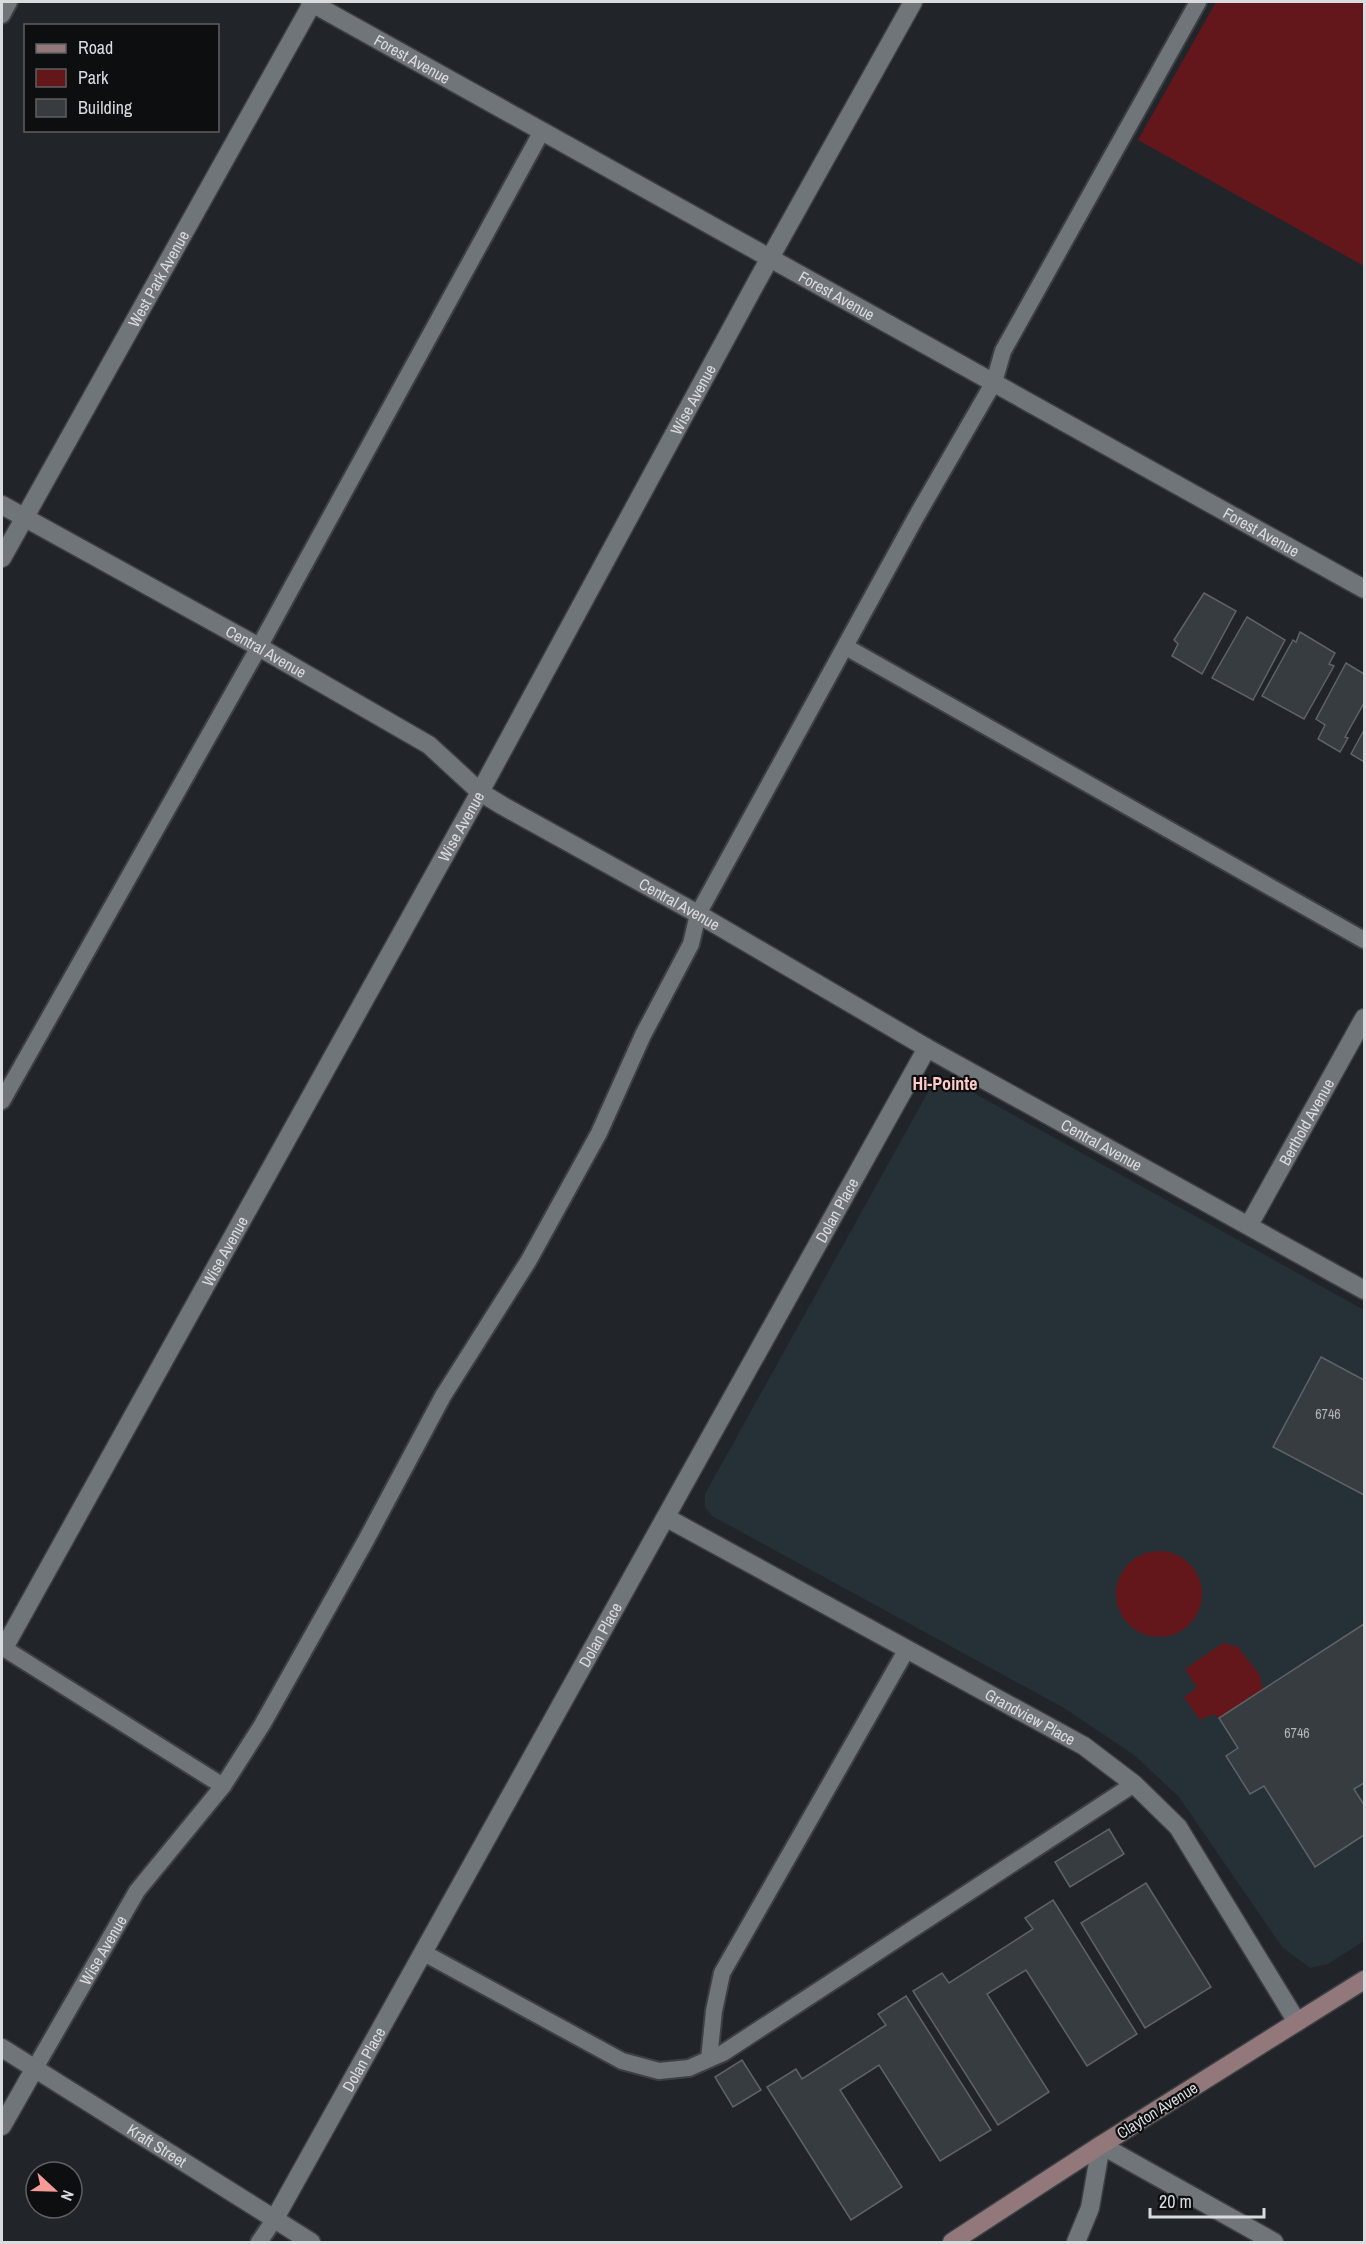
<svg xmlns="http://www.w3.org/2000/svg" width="1366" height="2244" viewBox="0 0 1366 2244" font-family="'Archivo Narrow',sans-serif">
<rect width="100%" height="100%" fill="#212529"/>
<polygon fill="#263037" points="938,1081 950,1081 965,1088 1364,1310 1364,1941 1328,1964 1310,1968 1282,1947 1179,1797 1134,1755 1064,1708 712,1516 705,1507 705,1494 928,1092"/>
<g fill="#63171b">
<polygon points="1216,2 1364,2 1364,266 1138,140"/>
<circle cx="1159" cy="1594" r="43"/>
<polygon points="1223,1643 1238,1647 1259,1674 1263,1689 1219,1718 1213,1714 1200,1720 1184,1697 1197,1688 1185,1669"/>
</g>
<g fill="#373c40" stroke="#5e6368" stroke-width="1.5">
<polygon points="1204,593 1236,611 1202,674 1172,656 1178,644 1174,640"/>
<polygon points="1247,617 1285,640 1253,700 1212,678"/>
<polygon points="1300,632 1335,653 1329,664 1334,666 1304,719 1262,696 1293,640 1296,642"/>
<polygon points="1346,663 1364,674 1364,703 1345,737 1348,738 1340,752 1318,739 1325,725 1316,719"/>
<polygon points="1364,730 1364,762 1351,754"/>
<polygon points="1321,1357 1364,1380 1364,1495 1273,1447"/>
<polygon points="1364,1624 1364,1783 1354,1789 1364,1805 1364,1835 1315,1867 1264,1786 1250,1794 1226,1756 1238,1748 1219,1718"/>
<polygon points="1109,1829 1124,1854 1070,1887 1055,1862"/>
<polygon points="1146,1883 1211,1987 1145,2028 1081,1923"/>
<polygon points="1053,1900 1137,2034 1087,2066 1026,1970 987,1994 1049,2092 998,2125 913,1991 942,1973 949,1983 1033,1929 1025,1918"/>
<polygon points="906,1996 991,2130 940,2161 879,2065 840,2090 902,2187 851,2220 767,2087 796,2069 802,2079 886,2025 878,2014"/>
<polygon points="742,2060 761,2090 733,2107 715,2077"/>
</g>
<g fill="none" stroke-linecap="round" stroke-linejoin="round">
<defs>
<g id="lane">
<polyline points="2,15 9,2"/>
<polyline points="846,647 1364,940"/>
<polyline points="2,1101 259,647 542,131"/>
<polyline points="2,1647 223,1786"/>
<polyline points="424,1953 622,2061 659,2071 689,2068 723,2053 1134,1784"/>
<polyline points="709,2059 714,2011 722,1973 907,1649"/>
<path id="s1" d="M35,2068l102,-177 86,-105 39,-61 103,-183 78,-146 86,-136 70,-127 44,-98 48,-91 7,-30 218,-397 78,-135 9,-31 195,-349"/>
<polyline points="259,2242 274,2220"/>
</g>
<g id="street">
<path id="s2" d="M310,2l1054,587"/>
<path id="s3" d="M2,505l257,142 170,98 51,47 23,14 195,108 229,134 437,242"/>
<path id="s4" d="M2,558l311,-556"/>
<path id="s5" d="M1249,1225l115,-207"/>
<path id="s6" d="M667,1518l417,228 50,38 44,43 119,195"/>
<path id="s7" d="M4,1648l476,-856 276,-509 157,-281"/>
<path id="s8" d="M2,2048l309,194"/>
<polyline points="2,2126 35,2068"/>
<path id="s9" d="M274,2220l653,-1172"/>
<polyline points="1076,2242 1090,2208 1101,2145 1274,2242"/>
</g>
<polyline id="secondary" points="952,2242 1101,2145 1364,1980"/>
</defs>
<use href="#lane" stroke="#3c4043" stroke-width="20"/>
<use href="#street" stroke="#3c4043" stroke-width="21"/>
<use href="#secondary" stroke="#3c4043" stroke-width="21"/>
<use href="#lane" stroke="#70757a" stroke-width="16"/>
<use href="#street" stroke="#70757a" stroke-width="18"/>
<use href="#secondary" stroke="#92787b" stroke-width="18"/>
</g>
<g text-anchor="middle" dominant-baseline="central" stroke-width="4.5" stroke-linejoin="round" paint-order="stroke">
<g font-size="14" fill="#b0b4b6">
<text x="1328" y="1414">6746</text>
<text x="1297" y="1733">6746</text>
</g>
<g font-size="16" fill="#d9dcde" stroke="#0c0e10">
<text stroke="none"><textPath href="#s2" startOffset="117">Forest Avenue</textPath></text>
<text stroke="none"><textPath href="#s4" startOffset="320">West Park Avenue</textPath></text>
<text stroke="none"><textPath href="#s2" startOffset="603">Forest Avenue</textPath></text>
<text stroke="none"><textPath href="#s7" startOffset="1426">Wise Avenue</textPath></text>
<text stroke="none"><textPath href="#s2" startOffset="1089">Forest Avenue</textPath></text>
<text stroke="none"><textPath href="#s3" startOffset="302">Central Avenue</textPath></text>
<text stroke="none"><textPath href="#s7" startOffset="940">Wise Avenue</textPath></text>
<text stroke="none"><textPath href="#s3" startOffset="788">Central Avenue</textPath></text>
<text stroke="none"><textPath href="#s5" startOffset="118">Berthold Avenue</textPath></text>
<text stroke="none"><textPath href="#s3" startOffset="1274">Central Avenue</textPath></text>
<text stroke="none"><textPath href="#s9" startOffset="1156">Dolan Place</textPath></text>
<text stroke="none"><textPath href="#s7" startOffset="454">Wise Avenue</textPath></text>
<text stroke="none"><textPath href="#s9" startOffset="670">Dolan Place</textPath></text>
<text stroke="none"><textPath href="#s6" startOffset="414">Grandview Place</textPath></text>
<text stroke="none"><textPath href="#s1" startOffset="136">Wise Avenue</textPath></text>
<text stroke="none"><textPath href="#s9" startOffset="184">Dolan Place</textPath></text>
<text transform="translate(1157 2110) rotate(-32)">Clayton Avenue</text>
<text stroke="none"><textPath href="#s8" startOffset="183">Kraft Street</textPath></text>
</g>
<g font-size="18" font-weight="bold" fill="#ffcac7" stroke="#0c0e10">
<text x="945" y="1083">Hi-Pointe</text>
</g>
</g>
<rect width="1366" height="2244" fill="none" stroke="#d9dcde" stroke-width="6"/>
<rect x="24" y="24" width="195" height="108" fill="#0c0e10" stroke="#5e6062" stroke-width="1.5"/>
<rect x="36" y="44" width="30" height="9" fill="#92787b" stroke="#5e6062" stroke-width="1.5"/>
<text x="78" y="54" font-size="18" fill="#d9dcde">Road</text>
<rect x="36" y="69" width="30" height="18" fill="#63171b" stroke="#5e6062" stroke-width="1.5"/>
<text x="78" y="84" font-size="18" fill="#d9dcde">Park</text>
<rect x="36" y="99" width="30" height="18" fill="#373c40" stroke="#5e6062" stroke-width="1.5"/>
<text x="78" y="114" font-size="18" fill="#d9dcde">Building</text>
<g transform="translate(54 2190) rotate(112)"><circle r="28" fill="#0c0e10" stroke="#5e6062" stroke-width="1.5"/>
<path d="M0-4.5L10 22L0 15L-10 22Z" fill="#f59b97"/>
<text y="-9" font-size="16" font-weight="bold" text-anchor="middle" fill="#d9dcde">N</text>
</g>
<path d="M1150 2208v9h114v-9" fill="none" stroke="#d9dcde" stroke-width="3"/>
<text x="1159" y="2208" font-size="18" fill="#d9dcde" stroke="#0c0e10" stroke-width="4.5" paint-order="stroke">20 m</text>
</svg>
